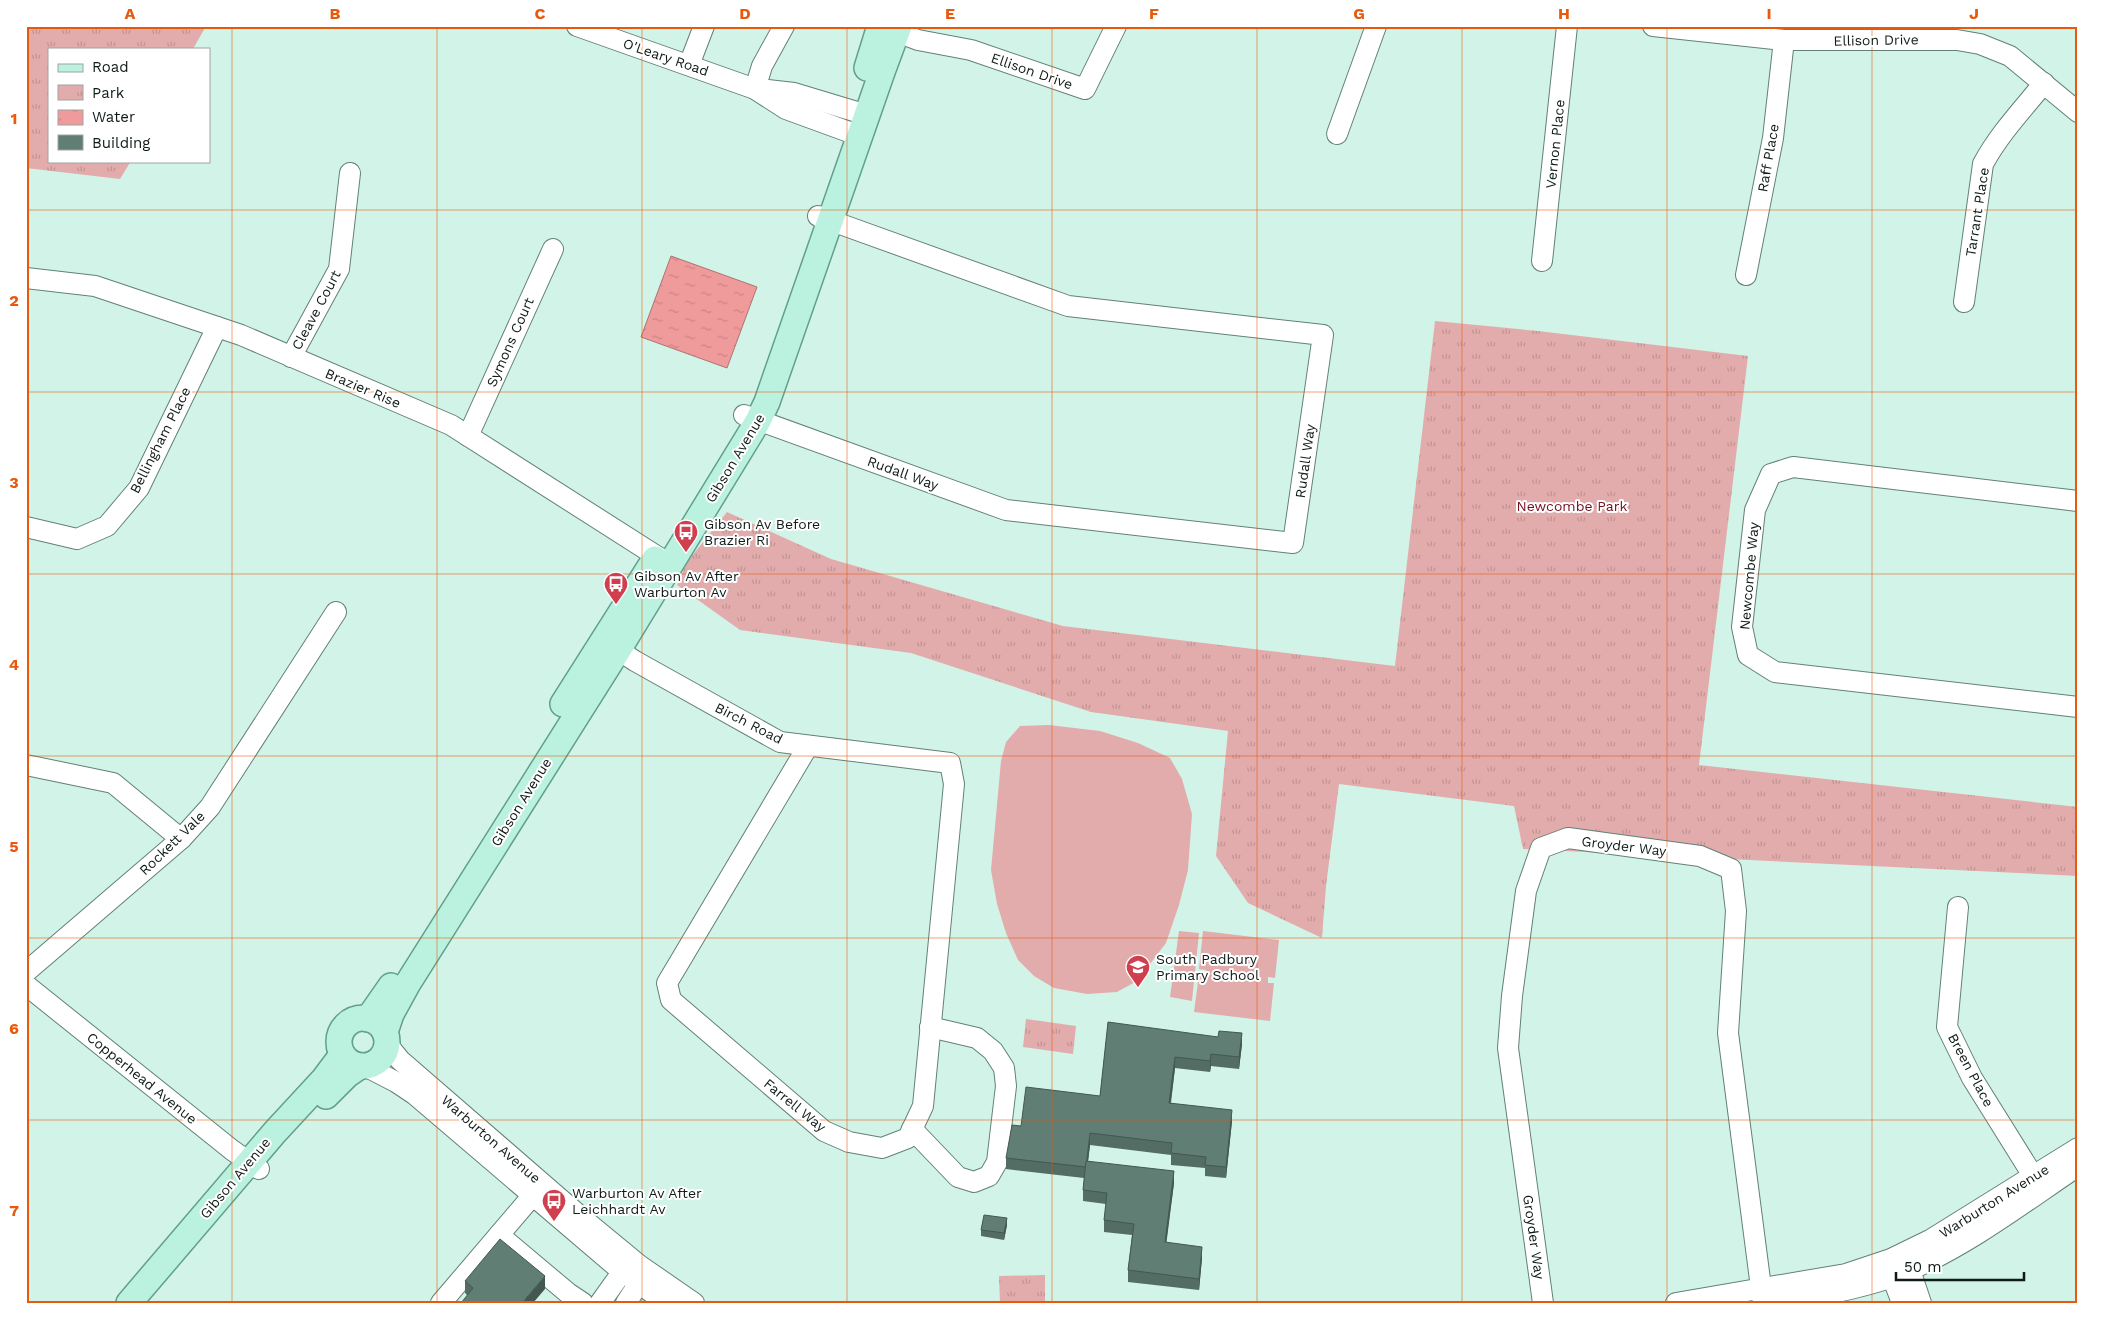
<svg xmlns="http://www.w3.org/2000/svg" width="2104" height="1329" viewBox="0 0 2104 1329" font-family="'Work Sans',sans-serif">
<defs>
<pattern id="park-tufts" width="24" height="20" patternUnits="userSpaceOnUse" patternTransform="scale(1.25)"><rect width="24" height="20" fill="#e3acac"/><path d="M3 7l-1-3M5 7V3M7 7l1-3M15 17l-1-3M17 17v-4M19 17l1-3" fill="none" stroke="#c29393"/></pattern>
<pattern id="water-ripples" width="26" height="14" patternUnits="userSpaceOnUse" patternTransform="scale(1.25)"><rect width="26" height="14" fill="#ef9a9b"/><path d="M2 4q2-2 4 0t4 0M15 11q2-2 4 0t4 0" fill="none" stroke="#cc8485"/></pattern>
</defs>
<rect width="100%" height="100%" fill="#d2f3e7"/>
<g fill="#e3acac">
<polygon points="1049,725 1100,731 1138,743 1170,758 1182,779 1192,814 1188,870 1179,905 1166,943 1137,981 1117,992 1087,994 1054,988 1034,976 1018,960 1006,933 997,904 991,870 1001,761 1006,742 1020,726"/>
<polygon points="1179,931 1199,933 1192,1001 1170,997"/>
<polygon points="1203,931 1279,940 1275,978 1268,977 1268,983 1274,983 1270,1021 1194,1012 1199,974 1206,975 1206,970 1199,969"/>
</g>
<g fill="url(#park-tufts)">
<polygon points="26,26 206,26 193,49 49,49 49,161 131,161 120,179 26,168"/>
<polygon points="1435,321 1538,331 1748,356 1699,765 2078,807 2078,876 1523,849 1514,806 1339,784 1326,886 1322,938 1248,903 1216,856 1228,731 1091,712 911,653 740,630 677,585 687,562 727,512 831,559 1063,626 1395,666"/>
<polygon points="1026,1019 1076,1026 1073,1054 1023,1047"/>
<polygon points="1045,1275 1045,1301 1000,1303 999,1276"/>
</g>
<polygon fill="url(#water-ripples)" stroke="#ac7473" points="671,256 757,287 727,368 641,337"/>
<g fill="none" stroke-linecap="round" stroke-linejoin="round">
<defs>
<g id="minor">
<polyline points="577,26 755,89 786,109 860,136"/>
<polyline points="1653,26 1784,40 1957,40 1980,44 2010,56 2078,112"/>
<polyline points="884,27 918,40 971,50 1085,89 1116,26"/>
<polyline points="689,65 704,26"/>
<polyline points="755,89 762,66 784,26"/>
<polyline points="760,89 794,93 867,115"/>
<polyline points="1337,134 1376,26"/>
<polyline points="1542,261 1567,26"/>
<polyline points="1746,275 1773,138 1784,40"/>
<polyline points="26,278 95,286 241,335 451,425 669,564"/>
<path d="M1964,302l19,-138c16,-30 40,-55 61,-81"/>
<polyline points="291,357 339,269 350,173"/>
<polyline points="744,415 1006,510 1293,543 1323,335 1068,306 818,216"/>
<polyline points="468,436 553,249"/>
<polyline points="2078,501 1793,467 1771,474 1755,510 1742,627 1748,655 1775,672 2078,707"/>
<polyline points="26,527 77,539 107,526 139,488 217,327"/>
<polyline points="606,642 635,661 780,742 950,763 954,784 923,1106 908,1138 882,1148 849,1142 824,1131 671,1000 667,983 808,746"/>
<polyline points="26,765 113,783 181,839"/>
<polyline points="1958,907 1947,1027 1972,1078 2040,1187"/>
<polyline points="26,972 181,839 210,807 336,612"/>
<polyline points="26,985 232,1150 259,1169"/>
<polyline points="387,1044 400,1060 588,1223 639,1265 694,1303"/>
<polyline points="365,1066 396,1082 414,1094 618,1268 666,1303"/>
<polyline points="912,1129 958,1177 974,1182 989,1176 997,1162 1006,1086 1004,1068 993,1051 977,1038 930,1027"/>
<polyline points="499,1235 568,1293 583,1303"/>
<polyline points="1901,1259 1910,1270 1921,1303"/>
<polyline points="1891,1264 1892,1276 1902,1303"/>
<polyline points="441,1303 533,1195"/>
<polyline points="600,1303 623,1271"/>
<polyline points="626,1303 639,1283"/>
<polyline points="1543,1303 1508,1048 1512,996 1526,891 1541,848 1568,838 1700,856 1731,869 1736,911 1728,1033 1763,1303"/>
<polyline points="1676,1303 1846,1274 1891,1259 1930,1240 2078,1148"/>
<path d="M1774,1303c46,-8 92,-14 136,-33 61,-27 113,-67 168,-104"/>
</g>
<g id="major">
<polyline points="867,68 880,26"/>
<polyline points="563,704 655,559"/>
<circle cx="363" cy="1042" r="24"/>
<polyline points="368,1019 391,986"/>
<polyline points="385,1032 391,1014 408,983 618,650 758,421 767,402 882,72 899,26"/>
<polyline points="326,1096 347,1075 360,1066"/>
<polyline points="129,1303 275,1132 324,1079 342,1055"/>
</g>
</defs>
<use href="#minor" stroke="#638176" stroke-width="22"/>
<use href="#major" stroke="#61a08b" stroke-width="28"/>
<use href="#minor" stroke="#fff" stroke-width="20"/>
<use href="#major" stroke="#bbf1df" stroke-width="25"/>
</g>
<g fill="#536c64">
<polygon points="1108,1022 1242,1044 1239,1069 1211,1066 1210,1072 1175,1068 1171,1103 1232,1121 1226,1178 1205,1176 1205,1168 1171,1165 1171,1155 1090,1145 1088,1161 1174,1183 1166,1242 1202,1258 1199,1290 1128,1282 1128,1270 1132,1235 1104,1232 1104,1220 1106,1204 1083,1201 1083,1190 1084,1178 1006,1169 1006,1158 1021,1126 1100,1096"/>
<polygon points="1007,1225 1004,1240 981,1236 981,1230"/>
<polygon points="465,1281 545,1289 467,1295 465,1293"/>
</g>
<g fill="#435851">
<polygon points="1242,1033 1242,1044 1239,1069 1239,1057"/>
<polygon points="1211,1054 1211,1066 1210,1072 1210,1061"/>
<polygon points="1175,1057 1175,1068 1169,1114 1169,1103"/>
<polygon points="1232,1110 1232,1121 1226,1178 1226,1167"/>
<polygon points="1090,1133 1090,1145 1086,1178 1086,1167"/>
<polygon points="1174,1171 1174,1183 1165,1254 1165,1242"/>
<polygon points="1007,1218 1007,1225 1004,1240 1004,1233"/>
<polygon points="1202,1247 1202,1258 1199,1290 1199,1279"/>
<polygon points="545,1276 545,1289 533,1303 522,1303"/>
</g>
<g fill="#607e74" stroke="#435851">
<polygon points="1108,1022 1218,1037 1219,1031 1242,1033 1239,1057 1211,1054 1210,1061 1175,1057 1169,1103 1232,1110 1226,1167 1205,1165 1206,1157 1171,1153 1172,1143 1090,1133 1086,1167 1006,1158 1012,1125 1021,1126 1026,1087 1100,1096"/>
<polygon points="1086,1161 1174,1171 1165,1242 1202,1247 1199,1279 1128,1270 1134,1224 1104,1220 1107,1193 1083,1190"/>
<polygon points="984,1215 1007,1218 1004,1233 981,1230"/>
<polygon points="500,1239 545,1276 522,1303 461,1303 473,1288 465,1281"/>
</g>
<path fill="none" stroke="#e8590c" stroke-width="1" stroke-opacity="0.55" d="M232,26v1277M437,26v1277M642,26v1277M847,26v1277M1052,26v1277M1257,26v1277M1462,26v1277M1667,26v1277M1872,26v1277M26,210h2052M26,392h2052M26,574h2052M26,756h2052M26,938h2052M26,1120h2052"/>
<defs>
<symbol id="bus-pin" viewBox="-11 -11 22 30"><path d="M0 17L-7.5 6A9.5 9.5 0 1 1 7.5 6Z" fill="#cf3f4e" stroke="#fff"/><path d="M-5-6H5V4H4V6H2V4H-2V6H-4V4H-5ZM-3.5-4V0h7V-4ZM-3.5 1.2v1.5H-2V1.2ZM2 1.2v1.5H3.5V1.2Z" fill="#fff"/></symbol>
<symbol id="school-pin" viewBox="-11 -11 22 30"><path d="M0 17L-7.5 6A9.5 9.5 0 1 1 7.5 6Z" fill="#cf3f4e" stroke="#fff"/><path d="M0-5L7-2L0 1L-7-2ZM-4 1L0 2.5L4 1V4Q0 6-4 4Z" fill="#fff"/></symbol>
</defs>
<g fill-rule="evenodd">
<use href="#bus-pin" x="672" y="518" width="28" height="38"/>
<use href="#bus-pin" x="602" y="570" width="28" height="38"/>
<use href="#school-pin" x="1124" y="953" width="28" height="38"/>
<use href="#bus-pin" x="540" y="1187" width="28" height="38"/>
</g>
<g text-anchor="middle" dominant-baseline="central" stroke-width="4" stroke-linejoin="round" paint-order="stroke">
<g font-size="14" fill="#0f1b17" stroke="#fff">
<text transform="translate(1876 40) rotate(-1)">Ellison Drive</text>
<text transform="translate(666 57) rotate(19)">O'Leary Road</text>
<text transform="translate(1032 71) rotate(19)">Ellison Drive</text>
<text transform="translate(1555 144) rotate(-84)">Vernon Place</text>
<text transform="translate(1768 158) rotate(-80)">Raff Place</text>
<text transform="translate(1977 212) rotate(-81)">Tarrant Place</text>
<text transform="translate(316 310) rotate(-62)">Cleave Court</text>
<text transform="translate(510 342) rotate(-66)">Symons Court</text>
<text transform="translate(363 388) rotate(23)">Brazier Rise</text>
<text transform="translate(160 440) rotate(-63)">Bellingham Place</text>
<text transform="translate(735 458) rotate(-59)">Gibson Avenue</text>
<text transform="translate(1305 461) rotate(-82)">Rudall Way</text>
<text transform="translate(903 473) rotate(20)">Rudall Way</text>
<text transform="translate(1749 576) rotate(-85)">Newcombe Way</text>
<text transform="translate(749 723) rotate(27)">Birch Road</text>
<text transform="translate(521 802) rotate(-58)">Gibson Avenue</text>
<text transform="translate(172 843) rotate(-44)">Rockett Vale</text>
<text transform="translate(1624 846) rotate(7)">Groyder Way</text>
<text transform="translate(1971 1070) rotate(62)">Breen Place</text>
<text transform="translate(142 1078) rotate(39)">Copperhead Avenue</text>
<text transform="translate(795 1105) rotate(39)">Farrell Way</text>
<text transform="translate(491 1139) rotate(41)">Warburton Avenue</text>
<text transform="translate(235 1178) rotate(-50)">Gibson Avenue</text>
<text transform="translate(1994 1201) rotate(-32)">Warburton Avenue</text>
<text transform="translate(1534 1237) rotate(82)">Groyder Way</text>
</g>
<g font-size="14" fill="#720e1f" stroke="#fff">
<text x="1572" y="506">Newcombe Park</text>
</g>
<g font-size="14" fill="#0f1b17" stroke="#fff" text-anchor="start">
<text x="704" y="524">Gibson Av Before<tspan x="704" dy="16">Brazier Ri</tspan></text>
<text x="634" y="576">Gibson Av After<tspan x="634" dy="16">Warburton Av</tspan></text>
<text x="1156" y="959">South Padbury<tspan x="1156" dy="16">Primary School</tspan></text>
<text x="572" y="1193">Warburton Av After<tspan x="572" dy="16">Leichhardt Av</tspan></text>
</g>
</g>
<rect width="2104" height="1329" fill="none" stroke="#ffffff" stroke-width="55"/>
<rect x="48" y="48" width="162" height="115" fill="#ffffff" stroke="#9fa4a2"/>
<rect x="58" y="64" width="25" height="8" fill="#bbf1df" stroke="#9fa4a2"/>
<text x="92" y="72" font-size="15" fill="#0f1b17">Road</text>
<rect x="58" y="85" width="25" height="15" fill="url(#park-tufts)" stroke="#9fa4a2"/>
<text x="92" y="98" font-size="15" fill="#0f1b17">Park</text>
<rect x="58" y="110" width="25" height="15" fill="url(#water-ripples)" stroke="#9fa4a2"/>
<text x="92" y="122" font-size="15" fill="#0f1b17">Water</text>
<rect x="58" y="135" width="25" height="15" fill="#607e74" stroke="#9fa4a2"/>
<text x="92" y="148" font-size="15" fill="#0f1b17">Building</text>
<path d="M1896 1272v8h128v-8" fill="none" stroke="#0f1b17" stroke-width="2.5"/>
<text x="1904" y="1272" font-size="15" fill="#0f1b17" stroke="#ffffff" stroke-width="4" paint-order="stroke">50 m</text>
<rect x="28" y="28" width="2048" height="1274" fill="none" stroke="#e8590c" stroke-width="2"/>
<g font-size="16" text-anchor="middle" font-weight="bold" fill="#e8590c">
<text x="130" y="19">A</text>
<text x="335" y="19">B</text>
<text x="540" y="19">C</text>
<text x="745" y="19">D</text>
<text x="950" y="19">E</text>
<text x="1154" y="19">F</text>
<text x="1359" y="19">G</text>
<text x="1564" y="19">H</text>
<text x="1769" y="19">I</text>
<text x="1974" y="19">J</text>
<text x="14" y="124">1</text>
<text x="14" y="306">2</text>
<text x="14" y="488">3</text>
<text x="14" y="670">4</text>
<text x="14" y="852">5</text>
<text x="14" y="1034">6</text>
<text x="14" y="1216">7</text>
</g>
</svg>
